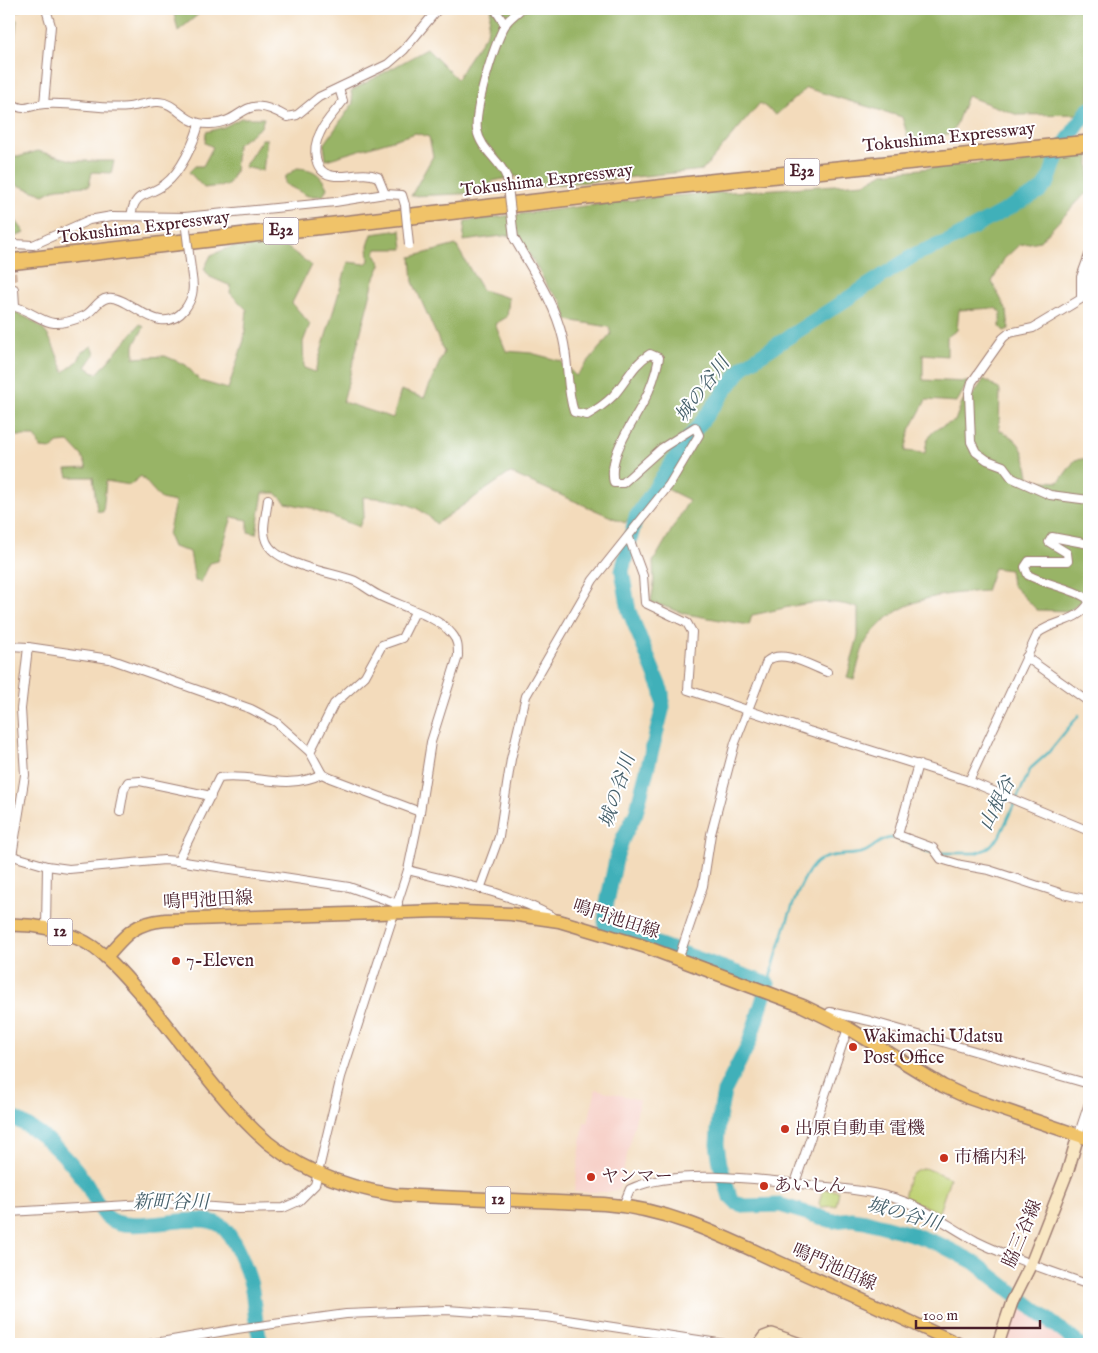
<svg xmlns="http://www.w3.org/2000/svg" width="1098" height="1353" viewBox="0 0 1098 1353" font-family="'IM FELL English','Noto Serif JP',serif">
<rect width="100%" height="100%" fill="#fff"/>
<filter id="ink" filterUnits="userSpaceOnUse"><feTurbulence type="fractalNoise" baseFrequency=".02" numOctaves="2"/><feDisplacementMap in="SourceGraphic" scale="10" xChannelSelector="R" yChannelSelector="G"/><feConvolveMatrix kernelMatrix="1 2 1 2 8 2 1 2 1" color-interpolation-filters="sRGB"/></filter>
<filter id="wash" filterUnits="userSpaceOnUse"><feTurbulence type="fractalNoise" baseFrequency=".0096" numOctaves="4" result="noise"/><feDisplacementMap in="SourceGraphic" scale="20" xChannelSelector="R" yChannelSelector="G"/><feGaussianBlur stdDeviation="1.12" result="paint"/><feColorMatrix in="noise" values="0 0 0 0 0 0 0 0 0 0 0 0 0 0 0 0 0 1.4 0 .05"/><feComposite in="paint" operator="in"/></filter>
<g filter="url(#wash)">
<rect width="100%" height="100%" fill="#f3dbbb"/>
<g fill="#f7d1c9">
<polygon points="596,1089 640,1100 619,1189 606,1192 574,1192 584,1122 588,1122"/>
<polygon points="1014,1304 1044,1324 1069,1344 1003,1344"/>
</g>
<g fill="#c0d274" stroke="#857850">
<path d="M925,1168l25,10 -11,34 -35,-14c5,-19 1,-24 21,-30z"/>
<polygon points="823,1189 839,1191 836,1206 821,1207 819,1203"/>
</g>
<g fill="#98b466" stroke="#716a48">
<polygon points="9,9 23,9 10,15 10,18 17,20 12,63 9,68"/>
<polygon points="173,9 205,9 178,31"/>
<polygon points="491,9 1089,9 1089,114 1018,115 967,96 953,133 909,141 902,117 806,88 776,115 760,103 703,170 526,188 518,176 493,181 484,193 411,196 433,156 429,137 416,133 326,160 324,145 353,103 351,91 427,49 457,79 470,57 487,33"/>
<polygon points="241,118 264,118 261,127 237,145 235,172 228,185 204,188 189,172 195,166 203,166 213,147 205,143 206,132 224,127"/>
<polygon points="262,139 267,139 263,171 244,167"/>
<polygon points="38,151 75,161 114,161 111,173 92,172 89,186 57,188 44,195 15,184 9,187 9,153 18,157"/>
<path d="M1089,153v41h-4l-45,47 -21,4 -15,14 -12,23 15,29 2,18 -5,2 -4,-4 1,-15 -6,-4 -36,2 -2,20 -10,7v19l-24,-2v26l45,2 -11,20 -31,-2 -16,30 -5,21 20,2c2,-23 11,-24 30,-32l7,-19 12,-8 10,-15 16,11 -1,40c26,12 25,24 31,50l29,2 16,-22 14,-2v138l-20,15 -32,-1 -25,-25 -2,-15 -16,-2 -8,23c-46,3 -86,6 -117,46 -8,10 -11,30 -15,43l-7,-2 11,-42v-28c-38,-13 -68,0 -106,7l-3,10 -63,-11 -35,-12 3,-18 -1,-22 36,-62 -34,-17 -30,40 -115,-50 -74,51c-20,-23 -44,-25 -73,-27l1,18 -5,12 -48,-19 -25,-5 -10,-10h-13l-7,41 -8,-2v-12l-16,-3 -14,44 -8,2 -9,19 -6,-1 -5,-29 -17,-5 -5,-12 7,-33 -14,-3 -20,-23 -11,9 -24,-4 -3,31 -6,-1 -4,-34h-25l-2,-8 21,-1 -5,-12 -13,-14 -12,1 -5,6 -11,-1 -6,-12h-26v-126c41,16 39,24 55,62l14,-11 4,-9 10,-6 3,8 -9,13 11,7 43,-50 4,3 -10,18v13l31,-2 21,9 14,16 28,8 16,-49 3,-30 -17,-17 1,-7 -21,-9 -6,-8 7,-14 20,-8 53,-2 27,20 -19,38 18,21 -7,18 1,26 11,4 33,-110 17,2 4,-3 -1,-15 4,-12 29,-4 2,19h-26l-2,4 6,12 -7,15 -31,122 50,16 8,-28 23,8 20,-46 -31,-70 -2,-25 45,-12 26,45 27,8 -2,19 -12,7 11,27 25,2 30,8 15,15 35,-42 -2,-7 -42,-7 -5,-19 -13,-12 -31,-55 -55,7 2,-20 192,-24 208,-14 18,-10 106,-11 14,4 15,-1 10,-6z"/>
<path d="M297,168c16,1 23,5 30,20l-4,8h-15l-23,-12v-7z"/>
<polygon points="9,211 25,233 9,239"/>
</g>
<g fill="none" stroke-linecap="round" stroke-linejoin="round">
<g stroke="#40b0b9" stroke-width="2.5">
<polyline points="939,853 976,853 987,849 999,837 1031,768 1048,753 1079,715"/>
<path d="M768,984c8,-25 30,-114 52,-124 14,-8 30,-3 44,-8 10,-4 15,-13 27,-14 15,0 28,13 43,15"/>
</g>
<g stroke="#40b0b9" stroke-width="15">
<path d="M9,1116c31,15 57,37 76,66 6,9 13,25 20,33 21,24 90,-6 115,10 12,7 27,45 31,60 4,19 3,40 11,59"/>
<polyline points="1079,1344 974,1262 941,1245 915,1235 865,1221 852,1219 833,1221 780,1205 745,1206 736,1203 730,1197 720,1164 717,1144 719,1119 724,1092 749,1043 768,984 605,925 606,907 617,855 623,838 636,813 663,707 662,692 629,611 622,571 636,517 683,446 744,366 916,254 949,241 1040,191 1048,182 1058,154 1089,109"/>
</g>
</g>
</g>
<g filter="url(#ink)">
<g fill="none" stroke-linecap="round" stroke-linejoin="round">
<polyline stroke="#d1b59e" stroke-width="8" stroke-dasharray="8 4" stroke-linecap="butt" points="11,261 14,289"/>
<defs>
<g id="minor">
<polyline points="495,9 505,25"/>
<path d="M339,88l4,13c-7,10 -18,20 -23,32 -8,15 -7,42 15,43 16,1 28,-5 43,1l7,17"/>
<path d="M9,102c4,2 9,6 14,6 7,0 15,-4 22,-4 28,-2 56,6 84,3 9,-1 20,-6 30,-5 19,1 24,23 51,22 36,-1 32,-34 77,-7l10,-2 22,-18 69,-33 16,-14 34,-41"/>
<polyline points="44,104 51,26 46,9"/>
<path d="M507,178c-7,-19 -26,-27 -30,-48 -3,-21 17,-85 28,-105 3,-6 11,-11 16,-16"/>
<path d="M131,216c4,-26 16,-18 34,-32 16,-12 29,-41 34,-60"/>
<polyline points="10,255 10,248 14,244 33,245 89,220 112,216 185,217 335,202 385,194 402,195 405,205"/>
<polyline points="1089,255 1081,277 1081,299 1033,328 1009,333 1003,338 972,382 969,393 971,442 976,452 987,460 1003,466 1012,478 1050,495 1089,500"/>
<polyline points="14,289 15,306"/>
<path d="M9,305c35,8 33,29 75,11 9,-4 14,-17 24,-18 23,-3 51,43 77,11 8,-11 9,-20 7,-32"/>
<polyline points="629,538 643,576 645,603 687,623 692,632 688,690 809,731 969,781 1089,831"/>
<polyline points="9,646 28,647 110,659 251,709 276,722 310,752 322,774 330,778 420,812"/>
<polyline points="1026,657 1089,702"/>
<polyline points="310,752 334,704 365,676 382,645 402,638 415,612"/>
<polyline points="918,764 898,835 933,848 941,859 961,865 989,870 1063,894 1089,900"/>
<path d="M969,781l69,-148c16,-13 39,-10 51,-30l-2,-5c-18,-11 -40,-13 -59,-23l-3,-8 4,-6h39l-1,-8 -18,-11 3,-5 37,7"/>
<polyline points="120,812 124,789 128,782 140,781 211,796"/>
<polyline points="9,855 47,866 69,869 164,860 178,861 349,887 398,904"/>
<polyline points="12,856 25,775 21,709 28,647"/>
<path d="M178,861l41,-83c37,-5 65,14 103,-4"/>
<path d="M408,870c48,13 102,22 145,47"/>
<path d="M480,889l19,-52 12,-78 15,-63 67,-116 76,-95 30,-50 -4,-8 -33,21 -39,35h-9c-7,-27 18,-58 30,-82 7,-13 12,-28 15,-43l-9,-4c-17,10 -24,28 -37,42 -8,8 -17,14 -26,19l-13,-3c-8,-24 -5,-48 -11,-73 -8,-36 -31,-69 -49,-101"/>
<polyline points="46,928 47,866"/>
<path d="M678,960l25,-74 8,-52 24,-91 32,-82c15,-13 44,5 60,11"/>
<polyline points="828,1018 830,1012 870,1021 1089,1084"/>
<polyline points="1078,1136 1089,1103"/>
<polyline points="795,1183 848,1028"/>
<path d="M623,1206l7,-17c47,-22 136,-9 187,-3 28,3 56,5 83,14 27,9 50,27 76,41 36,18 75,30 113,44"/>
<path d="M9,1212l154,-9 75,6 45,-1 16,-7 16,-16 26,-108 67,-207 12,-58 11,-70 27,-86c0,-9 0,-15 -6,-22 -14,-18 -53,-28 -74,-39 -8,-4 -15,-10 -23,-14 -22,-9 -79,-15 -89,-40 -5,-12 1,-29 2,-42"/>
<polyline points="149,1344 237,1329 346,1314 447,1310 547,1317 725,1344"/>
</g>
<g id="secondary">
<polyline points="759,1344 764,1337 772,1334 800,1344"/>
<polyline points="998,1344 1012,1302 1031,1264 1068,1170 1078,1136"/>
</g>
<g id="primary">
<path d="M9,925c24,-1 48,4 70,14 24,11 42,33 59,52 40,46 74,98 117,140 38,37 88,56 140,64l209,9c68,5 122,34 183,62 57,25 114,51 171,78"/>
<path d="M106,957c20,-23 28,-34 59,-37l275,-9 71,3 48,7 84,25 160,60 45,22 95,58 26,12 120,41"/>
</g>
<polyline id="motorway" points="9,262 710,182 1089,143"/>
</defs>
<use href="#minor" stroke="#9e7d73" stroke-width="10"/>
<use href="#secondary" stroke="#9e7d73" stroke-width="14"/>
<use href="#primary" stroke="#9e7d73" stroke-width="15"/>
<use href="#motorway" stroke="#9e7d73" stroke-width="18"/>
<use href="#minor" stroke="#fff" stroke-width="8"/>
<use href="#secondary" stroke="#f9e7c3" stroke-width="11"/>
<use href="#primary" stroke="#f0c369" stroke-width="12"/>
<use href="#motorway" stroke="#f0c369" stroke-width="15"/>
<defs>
<g id="minor-bridge">
<polyline points="507,178 514,238"/>
<polyline points="405,205 409,245"/>
<polyline points="186,229 192,277"/>
</g>
</defs>
<use href="#minor-bridge" stroke="#9e7d73" stroke-width="10" stroke-linecap="butt"/>
<use href="#minor-bridge" stroke="#fff" stroke-width="8"/>
</g>
</g>
<g fill="#c8321e" stroke="#fff" stroke-width="2">
<circle cx="176" cy="961" r="5"/>
<circle cx="853" cy="1047" r="5"/>
<circle cx="785" cy="1129" r="5"/>
<circle cx="944" cy="1158" r="5"/>
<circle cx="591" cy="1177" r="5"/>
<circle cx="764" cy="1186" r="5"/>
</g>
<g text-anchor="middle" dominant-baseline="central" stroke-width="4" stroke-linejoin="round" paint-order="stroke">
<g fill="#fff" stroke="#80626b" stroke-width="1">
<rect x="784.5" y="158.5" width="35" height="27" rx="4"/>
<rect x="263.5" y="217.5" width="35" height="27" rx="4"/>
<rect x="47.5" y="918.5" width="25" height="27" rx="4"/>
<rect x="485.5" y="1186.5" width="25" height="27" rx="4"/>
</g>
<g font-size="16" font-weight="bold" fill="#4a1f2b">
<text x="802" y="172">E32</text>
<text x="281" y="231">E32</text>
<text x="60" y="932">12</text>
<text x="498" y="1200">12</text>
</g>
<g font-size="18" fill="#4a1f2b" stroke="#fff">
<text transform="translate(949 138) rotate(-6)">Tokushima Expressway</text>
<text transform="translate(547 181) rotate(-7)">Tokushima Expressway</text>
<text transform="translate(144 228) rotate(-7)">Tokushima Expressway</text>
<text transform="translate(208 901) rotate(-3)">鳴門池田線</text>
<text transform="translate(616 920) rotate(18)">鳴門池田線</text>
<text transform="translate(1023 1234) rotate(-67)">脇三谷線</text>
<text transform="translate(834 1268) rotate(24)">鳴門池田線</text>
</g>
<g font-size="18" fill="#4a1f2b" stroke="#fff" text-anchor="start">
<text x="186" y="961">7-Eleven</text>
<text x="863" y="1037">Wakimachi Udatsu<tspan x="863" dy="21">Post Office</tspan></text>
<text x="795" y="1129">出原自動車 電機</text>
<text x="954" y="1158">市橋内科</text>
<text x="601" y="1177">ヤンマー</text>
<text x="774" y="1186">あいしん</text>
</g>
<g font-size="19" font-style="italic" fill="#46606b" stroke="#fff">
<text transform="translate(703 390) rotate(-53)">城の谷川</text>
<text transform="translate(618 791) rotate(-72)">城の谷川</text>
<text transform="translate(998 804) rotate(-63)">山根谷</text>
<text x="171" y="1203">新町谷川</text>
<text transform="translate(904 1215) rotate(16)">城の谷川</text>
</g>
</g>
<rect width="1098" height="1353" fill="none" stroke="#fff" stroke-width="30"/>
<path d="M916 1320v8h124v-8" fill="none" stroke="#4a1f2b" stroke-width="2.5"/>
<text x="923" y="1320" font-size="15" fill="#4a1f2b" stroke="#ffffff" stroke-width="4" paint-order="stroke">100 m</text>
</svg>
